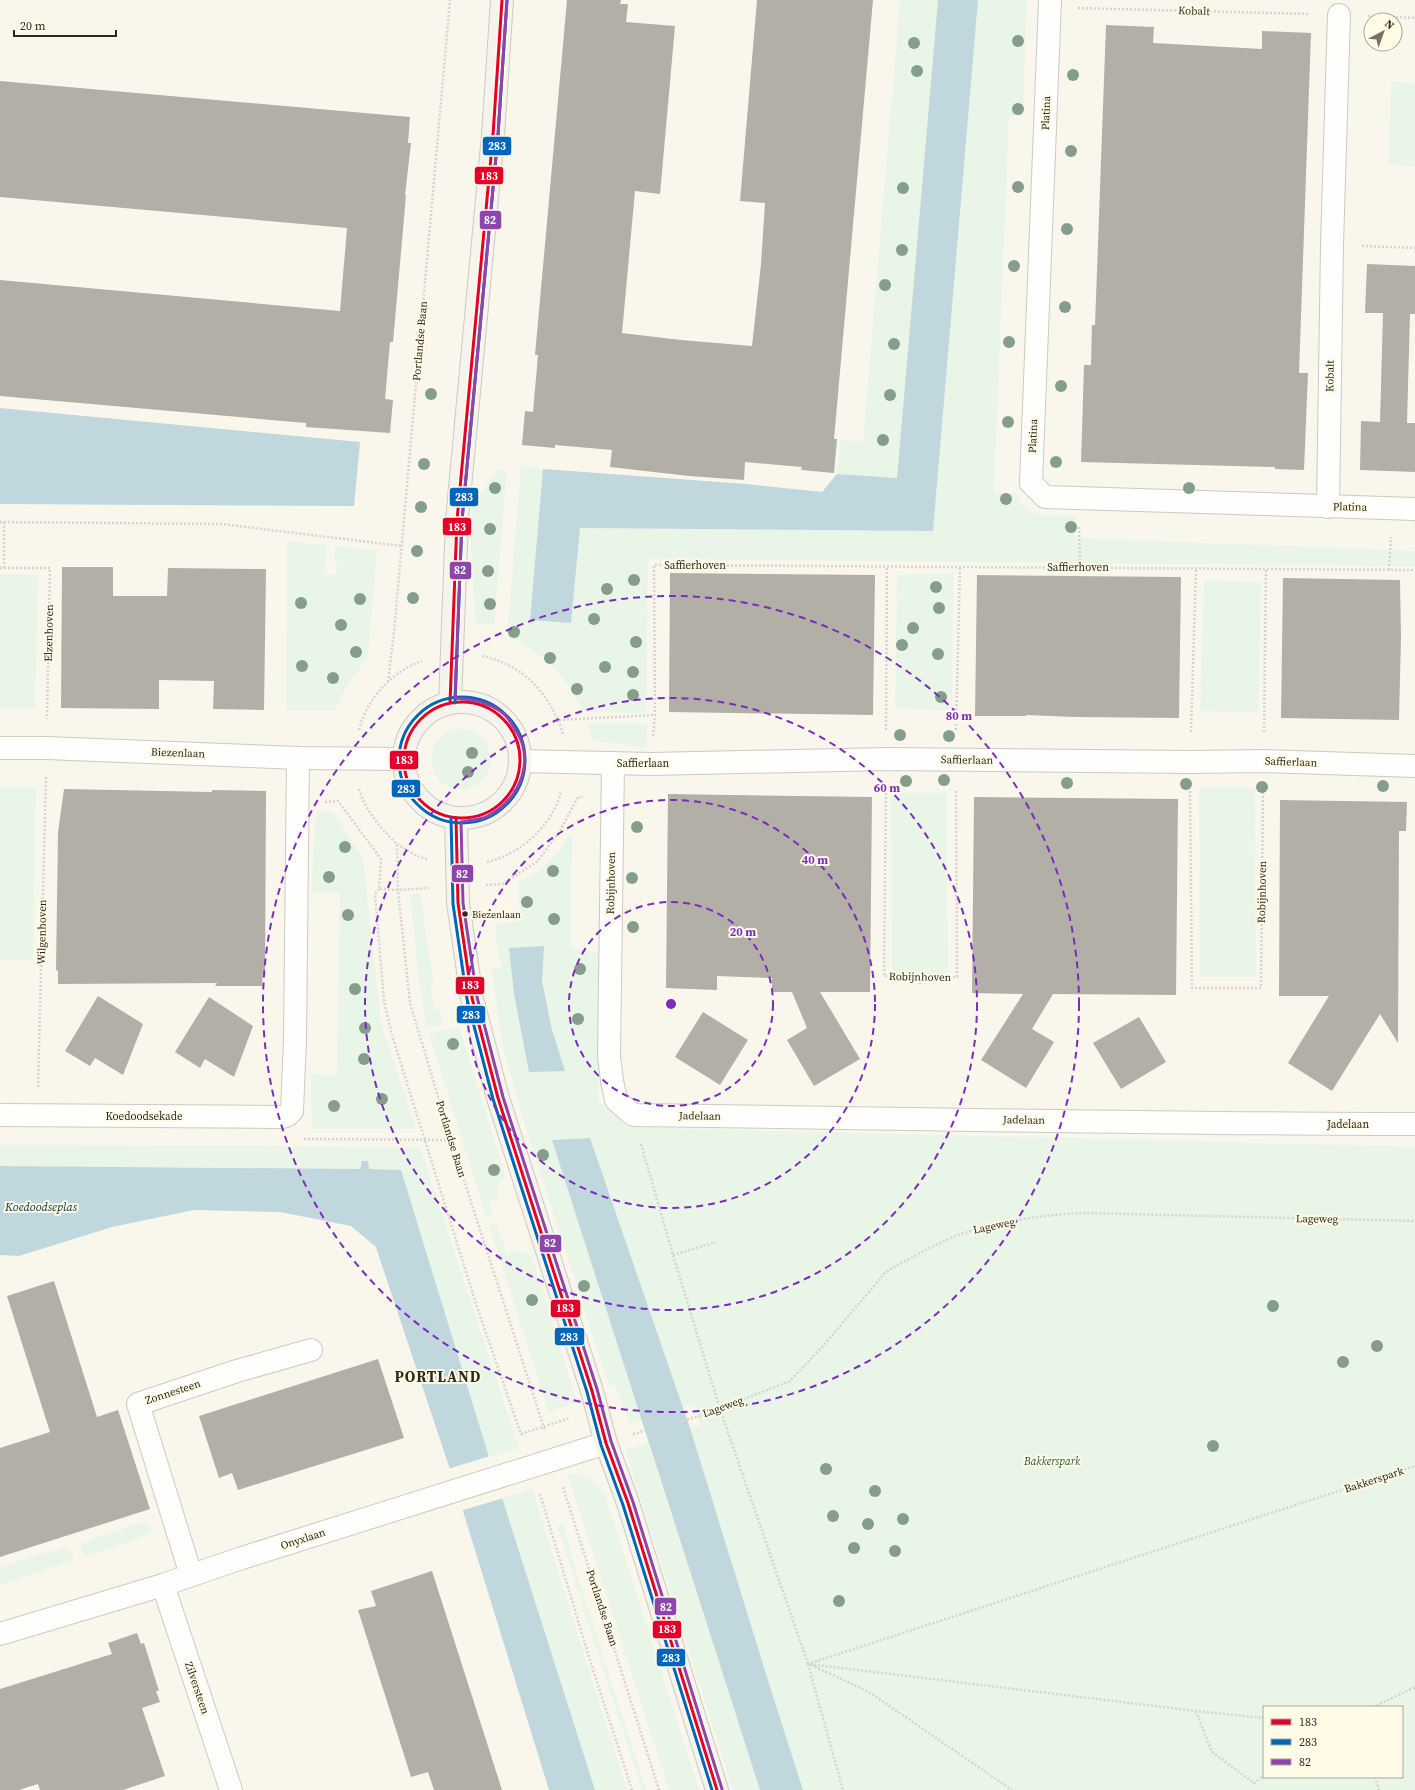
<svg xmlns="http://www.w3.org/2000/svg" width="1415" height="1790" viewBox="0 0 1415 1790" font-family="'Source Serif 4',serif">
<rect width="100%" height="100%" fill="#f9f7ec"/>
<g fill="#e8f5e7" fill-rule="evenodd">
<polygon points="900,0 938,0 897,478 837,474 841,440 863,442"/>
<path d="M978,0h49l-4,116h-14l-15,377 24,1c4,27 37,21 58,22l-1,22 340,13v15l-767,-7 -2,154 -62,-1c-21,-39 -37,-57 -77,-76l14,-170 22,3 -13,151 41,3 9,-95 353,3z"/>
<polygon points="1391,82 1415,83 1415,166 1388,165"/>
<polygon points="497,470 507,470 494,625 476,624 470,535 472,511 478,498"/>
<polygon points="287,541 327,545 324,574 336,575 337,561 334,560 335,546 377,551 368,656 349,683 335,710 286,710"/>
<polygon points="953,573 952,710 895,709 897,575"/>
<polygon points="0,574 38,575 35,709 0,708"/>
<polygon points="1204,581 1261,582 1258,713 1200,711"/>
<polygon points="588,724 647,724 646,748 592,740"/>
<circle cx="461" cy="759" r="30"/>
<polygon points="0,787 36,788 33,960 0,960"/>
<polygon points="1199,788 1255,788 1256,977 1200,977"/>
<polygon points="891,793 947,793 948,974 892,974"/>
<polygon points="316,811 333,812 363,859 381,1023 416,1129 312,1129 311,1074 337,1076 340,893 311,892"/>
<path d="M572,832l-1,117 28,4 -1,147 29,27 788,20v643h-612l-32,-100 -81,-262 11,-2 -7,-22 -11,3 -93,-269 -37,2 88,280 -11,4 -15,-40 -6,2 -88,-273 -19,-70 -11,-75h10l-7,-44 26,-3 -2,-38 21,-12 20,-20zM544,946l-2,35 10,49 -23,42 -15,-78 -5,-46zM1264,1707h138v70h-138z"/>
<polygon points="420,893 434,986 431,987 435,1010 439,1009 443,1024 427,1028 418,974 410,894"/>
<polygon points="459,1027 505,1175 497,1188 499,1198 489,1201 493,1214 486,1216 429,1034"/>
<polygon points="0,1145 420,1147 519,1448 489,1457 401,1170 369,1169 362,1161 360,1169 0,1166"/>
<polygon points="496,1223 507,1255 518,1250 532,1257 577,1402 549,1412 489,1225"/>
<polygon points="648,1443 760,1790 733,1790 626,1453 628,1449"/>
<path d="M572,1473c14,0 28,13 34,25l93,292h-30l-101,-315z"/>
<polygon points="532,1489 627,1790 595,1790 502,1498"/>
<polygon points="141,1522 146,1522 151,1531 147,1535 90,1555 84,1556 80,1544"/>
<polygon points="563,1524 577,1575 646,1790 642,1790 557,1525"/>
<polygon points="64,1547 69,1548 73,1558 70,1561 2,1584 0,1583 0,1567"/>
</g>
<g fill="#c0d7dd">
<polygon points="938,0 978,0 933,531 580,528 571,623 530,620 543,469 746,484 822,492 837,474 897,478"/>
<polygon points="0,408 360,442 354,506 0,504"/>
<polygon points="544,946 542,981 552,1030 565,1071 529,1072 514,994 509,948"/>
<polygon points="590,1138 690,1428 771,1690 803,1790 760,1790 552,1140"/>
<polygon points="362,1161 368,1161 369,1169 401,1170 489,1457 595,1790 549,1790 450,1469 376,1247 351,1226 280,1212 194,1210 112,1227 19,1256 0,1255 0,1166 360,1169"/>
</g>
<polygon fill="#f9f7ec" points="490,1456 504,1498 460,1511 448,1469"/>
<g fill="#b2b0a6">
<polygon points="567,0 621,0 620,4 628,4 626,22 675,26 660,194 635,191 622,333 681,340 752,346 761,264 765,203 740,201 757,0 873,0 834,439 837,439 834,473 801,470 802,467 745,462 744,480 689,476 610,467 612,450 555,445 555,448 522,445 525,411 533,412 538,355 535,355"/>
<polygon points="1106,25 1154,27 1153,43 1262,49 1262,31 1311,33 1299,373 1308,373 1304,470 1275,469 1275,467 1081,462 1084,365 1091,365 1092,325 1095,325"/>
<polygon points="0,81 410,117 408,143 411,143 405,195 406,195 399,275 393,342 390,342 385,399 393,400 390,433 306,427 306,423 0,396 0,280 340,311 347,228 0,197"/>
<polygon points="1367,264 1415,266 1415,314 1410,314 1407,423 1415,423 1415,472 1360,470 1361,421 1380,422 1383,313 1365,313"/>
<polygon points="62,567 113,567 113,596 167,596 168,568 266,569 264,710 213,709 214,681 159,680 159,709 61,708"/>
<polygon points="670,573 875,575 873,715 669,712"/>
<polygon points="977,575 1181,577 1179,718 1075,717 1026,715 1026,716 975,716"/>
<polygon points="1283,578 1400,580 1401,637 1399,720 1281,718"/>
<polygon points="64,789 212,792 212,790 266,791 265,972 263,972 262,986 215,986 217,983 58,984 58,971 56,970 58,832"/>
<polygon points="668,794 872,797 870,992 820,992 860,1059 814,1086 787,1040 807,1028 792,992 772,992 772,978 717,976 717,990 666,988"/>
<polygon points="974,797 1178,799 1176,995 1053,994 1032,1029 1054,1042 1026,1088 981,1060 1023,994 972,993"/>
<polygon points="1280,800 1407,802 1406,831 1399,831 1398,1043 1380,1014 1332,1091 1288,1063 1329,996 1279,996"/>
<polygon points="98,996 143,1024 123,1075 95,1058 90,1066 65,1051"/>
<polygon points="209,997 253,1026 234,1077 205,1059 200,1068 175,1052"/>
<polygon points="703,1012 748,1040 720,1085 675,1057"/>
<polygon points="1139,1017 1166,1062 1121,1089 1093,1043"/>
<polygon points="54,1281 97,1417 118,1410 150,1509 0,1557 0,1448 50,1432 7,1296"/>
<polygon points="378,1359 404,1438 238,1490 232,1473 219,1478 199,1416"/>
<polygon points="432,1571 502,1790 434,1790 428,1772 411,1777 358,1610 376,1606 371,1591"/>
<polygon points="137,1633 141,1644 144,1643 159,1691 156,1691 160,1702 142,1708 165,1776 123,1790 40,1790 38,1784 19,1790 0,1790 0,1689 112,1654 108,1643"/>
</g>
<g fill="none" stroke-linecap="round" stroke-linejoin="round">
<defs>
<g id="street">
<polyline points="1050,0 1031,483 1045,497 1415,509"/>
<polyline points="1328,507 1332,245 1339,15"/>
<polyline points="0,748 46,748 298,758 404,759"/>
<polyline points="520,761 651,764 886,759 1190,762 1264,761 1415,766"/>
<path d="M613,763l-4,293 3,25 4,19 17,15c261,3 521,9 782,9"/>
<polyline points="0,1115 282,1117 288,1115 292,1111 295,1040 298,758"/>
<polyline points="191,1575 138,1404 237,1371 311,1350"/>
<polyline points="163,1585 231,1790"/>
<polyline points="0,1634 163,1585 242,1558 606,1443"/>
</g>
<g id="secondary">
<circle cx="462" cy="760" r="58"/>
<polyline points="450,703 457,520 493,135 502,0"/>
<polyline points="456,818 458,903 472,998 498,1098 592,1391 606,1443 628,1503 717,1790"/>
</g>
</defs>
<use href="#street" stroke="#cccac1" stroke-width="24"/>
<use href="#secondary" stroke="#cccac1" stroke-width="24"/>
<g stroke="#d5d4d1" stroke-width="2.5" stroke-dasharray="2 2" stroke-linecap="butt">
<polyline points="1078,8 1309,14"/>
<polyline points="1368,16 1415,18"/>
<polyline points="1362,246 1415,248"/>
<polyline points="0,522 221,524 402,546"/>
<polyline points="1079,527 1080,567"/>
<polyline points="0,568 50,568 47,719"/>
<polyline points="4,568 4,522"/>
<polyline points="1389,570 1391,537"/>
<path d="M482,656c41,8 69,39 81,78"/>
<polyline points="388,682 394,632 450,0"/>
<polyline points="559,720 655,715"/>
<path d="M359,730c7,-30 33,-59 63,-69"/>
<polyline points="886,730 887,566"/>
<polyline points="956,730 960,567"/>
<polyline points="1191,732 1196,568"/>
<polyline points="1264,732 1266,569"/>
<polyline points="653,736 655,715 654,565 1415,570"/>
<path d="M359,789c7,22 21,39 38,55l1,46 12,113 41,137 94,291"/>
<polyline points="886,789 884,976 957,977 956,789"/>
<polyline points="1190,791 1192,988 1261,988 1263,789"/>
<polyline points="325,802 338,801 381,859 379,889 398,890 429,888"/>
<polyline points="397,844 415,855 429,860"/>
<path d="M487,862c34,-8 65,-36 74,-70"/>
<polyline points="486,885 502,884 538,861 561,829 578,797 584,797"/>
<polyline points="379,889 375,894 384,1001 392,1035 477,1307 521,1434 570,1418"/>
<polyline points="920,984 920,977"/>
<polyline points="38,1087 46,776"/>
<polyline points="304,1139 451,1140"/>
<polyline points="641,1144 673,1255 720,1409 808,1664 1196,1711 1264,1718"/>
<polyline points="673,1255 716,1242"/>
<path d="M633,1434l67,-18 90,-35 33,-35 62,-73 7,-5c22,-11 43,-24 66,-33 37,-13 88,-21 127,-22l330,8"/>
<polyline points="563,1487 659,1790"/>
<polyline points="540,1494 589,1657 632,1790"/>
<polyline points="811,1663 1415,1466"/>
<polyline points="808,1664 843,1790"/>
<polyline points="811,1665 869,1692 1012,1790"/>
<polyline points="1373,1707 1415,1687"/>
<polyline points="1196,1711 1212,1752 1254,1783 1264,1776"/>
<polyline points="1375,1777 1379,1790"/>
</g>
<use href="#street" stroke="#fefefc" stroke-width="22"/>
<use href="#secondary" stroke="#f5f3ee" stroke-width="22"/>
<defs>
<g id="bus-1">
<circle cx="462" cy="760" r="58"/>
<polyline points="450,703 457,520 493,135 502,0"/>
<polyline points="456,818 458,903 472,998 498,1098 592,1391 606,1443 628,1503 717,1790"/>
</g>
<g id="bus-2">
<circle cx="462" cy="760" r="63"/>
<polyline points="455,703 462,520 498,135 507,0"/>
<polyline points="451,818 453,904 467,999 493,1099 587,1392 601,1445 623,1505 712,1790"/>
</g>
<path id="bus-3" d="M507,0l-9,135 -36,385 -7,178c18,2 35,4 49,16 4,3 6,8 9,12 24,32 8,73 -25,90 -7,4 -19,4 -27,6l2,81 14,94 26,100 94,292 14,52 22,61 89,287"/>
</defs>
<use href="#bus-1" stroke="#fffbe6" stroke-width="6"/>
<use href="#bus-2" stroke="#fffbe6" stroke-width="6"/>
<use href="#bus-3" stroke="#fffbe6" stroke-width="6"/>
<use href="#bus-1" stroke="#e4002b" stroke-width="3"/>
<use href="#bus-2" stroke="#0065bd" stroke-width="3"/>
<use href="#bus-3" stroke="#8e44ad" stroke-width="3"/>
</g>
<g fill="#849e8b">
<circle cx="1018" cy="41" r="6"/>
<circle cx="914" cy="43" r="6"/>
<circle cx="917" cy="71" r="6"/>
<circle cx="1073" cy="75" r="6"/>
<circle cx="1018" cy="109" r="6"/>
<circle cx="1071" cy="151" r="6"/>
<circle cx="1018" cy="187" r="6"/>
<circle cx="903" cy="188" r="6"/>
<circle cx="1067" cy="229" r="6"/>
<circle cx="902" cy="250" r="6"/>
<circle cx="1014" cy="266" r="6"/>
<circle cx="885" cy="285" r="6"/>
<circle cx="1065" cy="307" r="6"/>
<circle cx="1009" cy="342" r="6"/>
<circle cx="894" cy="344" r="6"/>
<circle cx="1061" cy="386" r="6"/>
<circle cx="431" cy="394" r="6"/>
<circle cx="890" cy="395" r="6"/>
<circle cx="1008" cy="422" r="6"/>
<circle cx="883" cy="440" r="6"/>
<circle cx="1056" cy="462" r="6"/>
<circle cx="424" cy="464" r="6"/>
<circle cx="495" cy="488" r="6"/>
<circle cx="1189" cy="488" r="6"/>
<circle cx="1006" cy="499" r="6"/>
<circle cx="421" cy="507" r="6"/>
<circle cx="1071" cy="527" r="6"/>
<circle cx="490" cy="529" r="6"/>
<circle cx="417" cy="551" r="6"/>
<circle cx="488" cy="571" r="6"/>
<circle cx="634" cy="580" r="6"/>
<circle cx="936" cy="587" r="6"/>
<circle cx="607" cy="589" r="6"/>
<circle cx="413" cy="598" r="6"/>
<circle cx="360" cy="599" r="6"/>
<circle cx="301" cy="603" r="6"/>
<circle cx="490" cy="604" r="6"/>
<circle cx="939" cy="608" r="6"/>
<circle cx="594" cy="619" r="6"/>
<circle cx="341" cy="625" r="6"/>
<circle cx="913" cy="628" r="6"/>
<circle cx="514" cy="632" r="6"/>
<circle cx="636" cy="642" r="6"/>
<circle cx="902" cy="645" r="6"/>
<circle cx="356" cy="652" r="6"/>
<circle cx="938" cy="654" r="6"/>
<circle cx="550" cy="658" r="6"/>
<circle cx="302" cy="666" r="6"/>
<circle cx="605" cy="667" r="6"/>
<circle cx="633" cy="672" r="6"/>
<circle cx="333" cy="678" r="6"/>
<circle cx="577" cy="689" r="6"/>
<circle cx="633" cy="695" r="6"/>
<circle cx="941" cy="697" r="6"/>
<circle cx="900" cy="735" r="6"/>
<circle cx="949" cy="736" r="6"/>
<circle cx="472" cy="753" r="6"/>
<circle cx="468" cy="772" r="6"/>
<circle cx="944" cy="780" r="6"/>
<circle cx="906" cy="781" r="6"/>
<circle cx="1067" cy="783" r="6"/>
<circle cx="1186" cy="784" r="6"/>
<circle cx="1383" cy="786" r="6"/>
<circle cx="1262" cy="787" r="6"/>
<circle cx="637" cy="827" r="6"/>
<circle cx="345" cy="847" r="6"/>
<circle cx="553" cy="871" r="6"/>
<circle cx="329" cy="877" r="6"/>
<circle cx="632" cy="878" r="6"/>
<circle cx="527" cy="902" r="6"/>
<circle cx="348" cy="915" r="6"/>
<circle cx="554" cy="919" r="6"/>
<circle cx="633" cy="927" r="6"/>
<circle cx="580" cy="969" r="6"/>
<circle cx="355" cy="989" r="6"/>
<circle cx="578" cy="1019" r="6"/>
<circle cx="365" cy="1028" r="6"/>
<circle cx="453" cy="1044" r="6"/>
<circle cx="364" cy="1059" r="6"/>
<circle cx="382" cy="1099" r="6"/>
<circle cx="334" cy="1106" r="6"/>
<circle cx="543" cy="1155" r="6"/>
<circle cx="494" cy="1170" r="6"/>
<circle cx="584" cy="1286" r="6"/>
<circle cx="532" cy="1300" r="6"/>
<circle cx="1273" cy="1306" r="6"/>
<circle cx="1377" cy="1346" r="6"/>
<circle cx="1343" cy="1362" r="6"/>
<circle cx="1213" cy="1446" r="6"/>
<circle cx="826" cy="1469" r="6"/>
<circle cx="875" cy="1491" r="6"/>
<circle cx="833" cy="1516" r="6"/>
<circle cx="903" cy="1519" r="6"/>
<circle cx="868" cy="1524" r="6"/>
<circle cx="854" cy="1548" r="6"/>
<circle cx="895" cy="1551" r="6"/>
<circle cx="839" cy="1601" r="6"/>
</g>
<g fill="none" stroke="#7b2cbf" stroke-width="2" stroke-dasharray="7 5">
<circle cx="671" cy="1004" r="102"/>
<circle cx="671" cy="1004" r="204"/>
<circle cx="671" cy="1004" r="306"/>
<circle cx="671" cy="1004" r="408"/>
</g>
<circle fill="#2b2921" stroke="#fffbe6" stroke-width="1.5" cx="465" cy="914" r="3.5"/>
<g text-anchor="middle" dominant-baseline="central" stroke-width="4" stroke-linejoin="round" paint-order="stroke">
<g font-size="10" fill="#2b2921" stroke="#fffbe6" text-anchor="start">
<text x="472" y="914">Biezenlaan</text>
</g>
<g font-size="11" fill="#2b2921" stroke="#fffbe6">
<text transform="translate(1194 11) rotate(2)">Kobalt</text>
<text transform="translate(1046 113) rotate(-88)">Platina</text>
<text transform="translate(420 341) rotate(-85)">Portlandse Baan</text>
<text transform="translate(1330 376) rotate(-89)">Kobalt</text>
<text transform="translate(1033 436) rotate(-88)">Platina</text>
<text transform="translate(1350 507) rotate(1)">Platina</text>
<text x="695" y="565">Saffierhoven</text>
<text x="1078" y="567">Saffierhoven</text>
<text transform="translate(49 633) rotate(-89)">Elzenhoven</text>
<text transform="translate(178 753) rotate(2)">Biezenlaan</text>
<text transform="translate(967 760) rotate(1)">Saffierlaan</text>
<text transform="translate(1291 762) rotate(2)">Saffierlaan</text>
<text x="643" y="763">Saffierlaan</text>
<text transform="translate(611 883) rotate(-89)">Robijnhoven</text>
<text transform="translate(1262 892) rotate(-89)">Robijnhoven</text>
<text transform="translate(42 932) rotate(-89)">Wilgenhoven</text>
<text transform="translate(920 977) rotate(1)">Robijnhoven</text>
<text x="144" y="1116">Koedoodsekade</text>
<text transform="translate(700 1116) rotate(1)">Jadelaan</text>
<text transform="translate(1024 1120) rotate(1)">Jadelaan</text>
<text x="1348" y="1124">Jadelaan</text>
<text transform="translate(451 1139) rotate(73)">Portlandse Baan</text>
<text transform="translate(1317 1219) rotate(1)">Lageweg</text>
<text transform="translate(994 1226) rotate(-12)">Lageweg</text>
<text transform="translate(173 1392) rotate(-18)">Zonnesteen</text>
<text transform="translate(723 1407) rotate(-20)">Lageweg</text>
<text transform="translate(1374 1480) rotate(-18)">Bakkerspark</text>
<text transform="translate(303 1539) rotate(-18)">Onyxlaan</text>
<text transform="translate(602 1608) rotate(72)">Portlandse Baan</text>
<text transform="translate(197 1688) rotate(71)">Zilversteen</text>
</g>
<g font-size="11" font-style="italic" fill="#24563b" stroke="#fffbe6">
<text x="1052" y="1461">Bakkerspark</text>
</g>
<g font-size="12" font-style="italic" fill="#033646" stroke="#fffbe6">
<text x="41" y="1207">Koedoodseplas</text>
</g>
<g font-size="15" font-weight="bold" letter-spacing="1" fill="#2f2b1c" stroke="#fffbe6">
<text x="438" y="1376">PORTLAND</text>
</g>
</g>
<circle cx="671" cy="1004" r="6" fill="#7b2cbf" stroke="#fffbe6" stroke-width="2"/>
<g font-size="12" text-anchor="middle" font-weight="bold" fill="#7b2cbf" stroke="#fffbe6" stroke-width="4" stroke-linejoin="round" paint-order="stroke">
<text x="959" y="720">80 m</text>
<text x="887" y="792">60 m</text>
<text x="815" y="864">40 m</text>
<text x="743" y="936">20 m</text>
</g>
<g stroke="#fffbe6" stroke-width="1.5">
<rect x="482" y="136" width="30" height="20" rx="4" fill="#0065bd"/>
<rect x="474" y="166" width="30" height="19" rx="4" fill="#e4002b"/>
<rect x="479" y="210" width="23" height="20" rx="4" fill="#8e44ad"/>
<rect x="449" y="487" width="30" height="20" rx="4" fill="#0065bd"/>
<rect x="442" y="517" width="30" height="19" rx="4" fill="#e4002b"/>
<rect x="449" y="561" width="23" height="19" rx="4" fill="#8e44ad"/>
<rect x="389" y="750" width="30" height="20" rx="4" fill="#e4002b"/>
<rect x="391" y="779" width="30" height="19" rx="4" fill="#0065bd"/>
<rect x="451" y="864" width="23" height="19" rx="4" fill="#8e44ad"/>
<rect x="455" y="976" width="30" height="19" rx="4" fill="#e4002b"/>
<rect x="456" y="1005" width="30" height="19" rx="4" fill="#0065bd"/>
<rect x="539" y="1234" width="23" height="19" rx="4" fill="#8e44ad"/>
<rect x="550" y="1299" width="31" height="19" rx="4" fill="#e4002b"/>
<rect x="554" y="1327" width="31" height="19" rx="4" fill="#0065bd"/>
<rect x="654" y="1597" width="23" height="19" rx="4" fill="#8e44ad"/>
<rect x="652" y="1620" width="30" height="19" rx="4" fill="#e4002b"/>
<rect x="656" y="1648" width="30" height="19" rx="4" fill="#0065bd"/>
</g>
<g font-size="11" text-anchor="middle" font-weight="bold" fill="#fff">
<text x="497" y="150">283</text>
<text x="489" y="180">183</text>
<text x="490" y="224">82</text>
<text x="464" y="501">283</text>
<text x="457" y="531">183</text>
<text x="460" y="574">82</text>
<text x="404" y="764">183</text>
<text x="406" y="793">283</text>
<text x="462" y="878">82</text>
<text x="470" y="989">183</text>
<text x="471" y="1019">283</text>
<text x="550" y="1247">82</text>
<text x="565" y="1312">183</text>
<text x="569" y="1341">283</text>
<text x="666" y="1611">82</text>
<text x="667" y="1633">183</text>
<text x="671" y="1662">283</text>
</g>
<rect x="1263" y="1706" width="140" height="72" fill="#fffbe6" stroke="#aaa797"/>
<rect x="1271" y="1719" width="20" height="6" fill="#e4002b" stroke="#aaa797"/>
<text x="1299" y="1726" font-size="12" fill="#2b2921">183</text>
<rect x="1271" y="1739" width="20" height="6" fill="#0065bd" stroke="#aaa797"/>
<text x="1299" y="1746" font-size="12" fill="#2b2921">283</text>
<rect x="1271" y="1759" width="20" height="6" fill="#8e44ad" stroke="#aaa797"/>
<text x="1299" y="1766" font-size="12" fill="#2b2921">82</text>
<g transform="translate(1383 32) rotate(41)"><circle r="19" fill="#fffbe6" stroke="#aaa797"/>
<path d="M0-3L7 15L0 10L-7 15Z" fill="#737168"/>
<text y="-6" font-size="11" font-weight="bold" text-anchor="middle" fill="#2b2921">N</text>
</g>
<path d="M14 30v6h102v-6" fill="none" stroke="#2b2921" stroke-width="2"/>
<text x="20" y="30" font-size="12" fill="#2b2921" stroke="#fffbe6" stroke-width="3" paint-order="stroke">20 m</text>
</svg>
